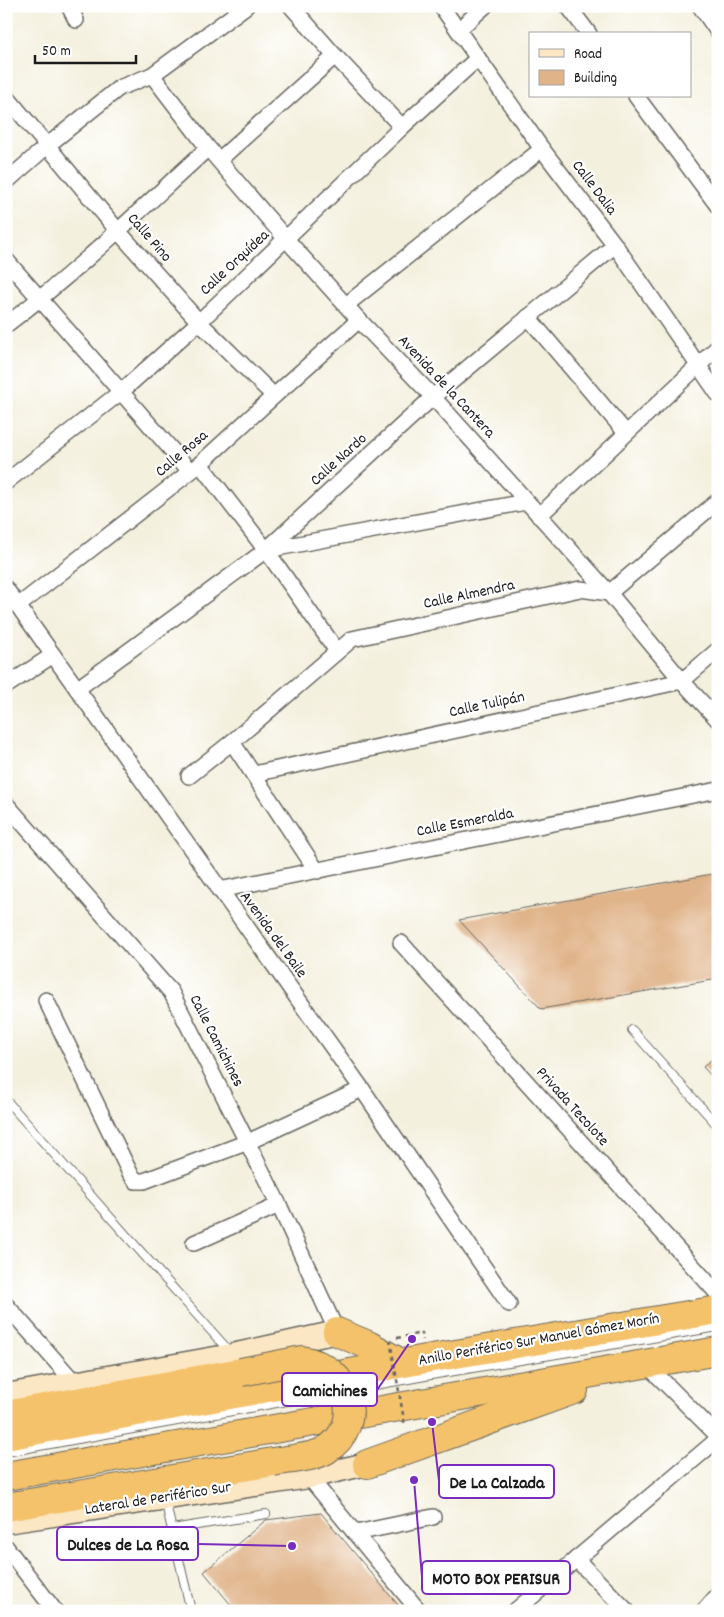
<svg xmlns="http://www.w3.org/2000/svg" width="724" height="1617" viewBox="0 0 724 1617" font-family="Dekko,sans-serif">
<rect width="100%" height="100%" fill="#fff"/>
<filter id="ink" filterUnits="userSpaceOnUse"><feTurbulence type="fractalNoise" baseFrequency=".02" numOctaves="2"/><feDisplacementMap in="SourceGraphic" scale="10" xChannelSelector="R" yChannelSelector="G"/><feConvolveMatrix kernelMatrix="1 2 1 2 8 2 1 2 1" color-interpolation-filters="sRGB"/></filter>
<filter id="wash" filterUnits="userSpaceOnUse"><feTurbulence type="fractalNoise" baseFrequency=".0096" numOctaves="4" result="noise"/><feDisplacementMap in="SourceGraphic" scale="20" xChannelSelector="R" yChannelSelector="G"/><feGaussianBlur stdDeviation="1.12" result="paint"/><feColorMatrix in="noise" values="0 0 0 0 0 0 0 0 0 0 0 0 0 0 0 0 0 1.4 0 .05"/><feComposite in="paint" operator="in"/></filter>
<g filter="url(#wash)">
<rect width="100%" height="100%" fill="#f4f0de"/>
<g id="blocks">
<g fill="#e0b388">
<polygon points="718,873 718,979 541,1009 459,920"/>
<polygon points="718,1054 718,1083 703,1067"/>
<polygon points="321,1513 403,1611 236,1611 204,1572 266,1520"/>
</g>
</g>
</g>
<g filter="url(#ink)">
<use href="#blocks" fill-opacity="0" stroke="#686660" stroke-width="1"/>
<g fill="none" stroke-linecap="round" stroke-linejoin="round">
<defs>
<g id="lane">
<polyline points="632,1030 718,1126"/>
<polyline points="6,1100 229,1351"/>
<polyline points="6,1452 425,1376 718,1327"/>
<polyline points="165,1500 191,1611"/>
<polyline points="172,1529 266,1514"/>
</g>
<g id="street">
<polyline points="69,6 76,20"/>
<polyline points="291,6 335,56 402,127"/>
<polyline points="441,6 542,149 615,245 718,394"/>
<polyline points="568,6 589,34"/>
<polyline points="700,6 718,32"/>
<polyline points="458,30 485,6"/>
<polyline points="152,75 208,148 286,239 359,320 433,397 609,593 682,681 718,720"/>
<polyline points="6,96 118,231 199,322 274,396"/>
<polyline points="636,96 718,206"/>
<polyline points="219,160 335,56"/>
<polyline points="6,182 48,145 119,88 152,75 246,6"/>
<polyline points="6,260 190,471"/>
<polyline points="346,305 542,149"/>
<polyline points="528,317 626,433"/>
<path d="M6,325c72,-54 136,-117 202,-177"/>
<polyline points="200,464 266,550 337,651"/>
<polyline points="6,482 122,391 199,322 402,127 478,58"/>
<polyline points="539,516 718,347"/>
<polyline points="266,550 526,502"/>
<polyline points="6,589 362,1089 509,1304"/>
<polyline points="18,606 200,464 274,396 359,320"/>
<polyline points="6,686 53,655"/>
<polyline points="77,689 266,550 433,397 615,245"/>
<polyline points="232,742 317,871"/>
<polyline points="254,774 682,681 718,650"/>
<polyline points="189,776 232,742 352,639 580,589 609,593 718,501"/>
<polyline points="6,804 171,992 279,1205 337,1332"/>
<polyline points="219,890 718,790"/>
<polyline points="401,943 718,1294"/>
<polyline points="46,1000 130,1173 136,1181 144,1181 248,1142 362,1089"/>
<polyline points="194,1243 279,1205"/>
<polyline points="6,1305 75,1383"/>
<polyline points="646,1364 718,1436"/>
<polyline points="309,1477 419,1611"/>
<polyline points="356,1533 433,1517"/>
<polyline points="6,1547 55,1611"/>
<polyline points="576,1559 627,1611"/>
<polyline points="515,1611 718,1439"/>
<polyline points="704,1611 718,1595"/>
</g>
<g id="secondary">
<polyline points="6,1395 232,1355 337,1332"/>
<polyline points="6,1522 309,1477 367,1464"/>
</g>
<g id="highway">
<polyline points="337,1332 368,1345 401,1363"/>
<polyline points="6,1415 241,1372"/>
<polyline points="6,1436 426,1359 718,1310"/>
<polyline points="367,1464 574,1390"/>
<polyline points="6,1476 718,1351"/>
<polyline points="6,1507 273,1462"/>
</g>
</defs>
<use href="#lane" stroke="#686660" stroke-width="10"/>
<use href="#street" stroke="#686660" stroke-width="18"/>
<use href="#secondary" stroke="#686660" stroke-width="25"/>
<use href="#highway" stroke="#686660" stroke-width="30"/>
<polyline stroke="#686660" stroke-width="2.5" stroke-dasharray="4 4" stroke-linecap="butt" points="397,1338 422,1333 423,1340"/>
<use href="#lane" stroke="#fff" stroke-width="8"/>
<use href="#street" stroke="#fff" stroke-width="15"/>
<use href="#secondary" stroke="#fbe7c3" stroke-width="22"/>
<use href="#highway" stroke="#f4c26a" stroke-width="28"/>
<defs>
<path id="highway-bridge" d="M241,1372l61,-12c47,7 65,64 24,90 -13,8 -38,9 -53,12"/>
</defs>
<use href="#highway-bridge" stroke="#686660" stroke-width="30" stroke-linecap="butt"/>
<polyline stroke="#686660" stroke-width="2.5" stroke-dasharray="4 4" stroke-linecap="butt" points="390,1340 405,1426"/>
<use href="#highway-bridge" stroke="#f4c26a" stroke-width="28"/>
</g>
</g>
<g text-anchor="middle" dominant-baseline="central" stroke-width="4.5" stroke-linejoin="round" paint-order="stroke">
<g font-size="16" fill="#1c1c1c" stroke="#fff">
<text transform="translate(594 188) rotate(53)">Calle Dalia</text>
<text transform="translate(149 238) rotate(49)">Calle Pino</text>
<text transform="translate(235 263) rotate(-43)">Calle Orquídea</text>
<text transform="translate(446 387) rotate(47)">Avenida de la Cantera</text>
<text transform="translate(182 454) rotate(-40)">Calle Rosa</text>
<text transform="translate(339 460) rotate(-42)">Calle Nardo</text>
<text transform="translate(469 595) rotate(-12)">Calle Almendra</text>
<text transform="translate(487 705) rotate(-12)">Calle Tulipán</text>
<text transform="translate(465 823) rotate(-11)">Calle Esmeralda</text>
<text transform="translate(273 935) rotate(54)">Avenida del Baile</text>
<text transform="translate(216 1041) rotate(63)">Calle Camichines</text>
<text transform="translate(572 1107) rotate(48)">Privada Tecolote</text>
<text transform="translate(539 1340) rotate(-10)">Anillo Periférico Sur Manuel Gómez Morín</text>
<text transform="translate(158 1499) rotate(-9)">Lateral de Periférico Sur</text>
</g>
</g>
<path fill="none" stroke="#7b2cbf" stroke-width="2" d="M412 1339L377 1390M432 1422L439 1481M292 1546L198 1544M414 1480L422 1577"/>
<g fill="#7b2cbf" stroke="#fff" stroke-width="2">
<circle cx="412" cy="1339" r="5"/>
<circle cx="432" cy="1422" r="5"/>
<circle cx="292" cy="1546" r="5"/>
<circle cx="414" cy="1480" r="5"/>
</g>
<g fill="#fff" stroke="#7b2cbf" stroke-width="2">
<rect x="282" y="1373" width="95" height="33" rx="5"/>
<rect x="439" y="1465" width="115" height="33" rx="5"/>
<rect x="57" y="1527" width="141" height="33" rx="5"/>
<rect x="422" y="1561" width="148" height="33" rx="5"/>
</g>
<g font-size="18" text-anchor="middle" font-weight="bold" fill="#1c1c1c">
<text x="330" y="1396">Camichines</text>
<text x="497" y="1488">De La Calzada</text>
<text x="128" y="1550">Dulces de La Rosa</text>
<text x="496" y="1584">MOTO BOX PERISUR</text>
</g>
<rect width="724" height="1617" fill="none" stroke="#fff" stroke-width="25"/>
<rect x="529" y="32" width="162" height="65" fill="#ffffff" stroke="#a4a4a4"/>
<rect x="539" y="49" width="25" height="8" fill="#fbe7c3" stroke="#a4a4a4"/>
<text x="574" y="58" font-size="15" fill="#1c1c1c">Road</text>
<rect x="539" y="70" width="25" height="15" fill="#e0b388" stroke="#a4a4a4"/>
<text x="574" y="82" font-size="15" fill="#1c1c1c">Building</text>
<path d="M35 55v8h101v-8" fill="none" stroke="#1c1c1c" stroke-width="2.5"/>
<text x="42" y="55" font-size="15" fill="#1c1c1c" stroke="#ffffff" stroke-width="4" paint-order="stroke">50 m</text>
</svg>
